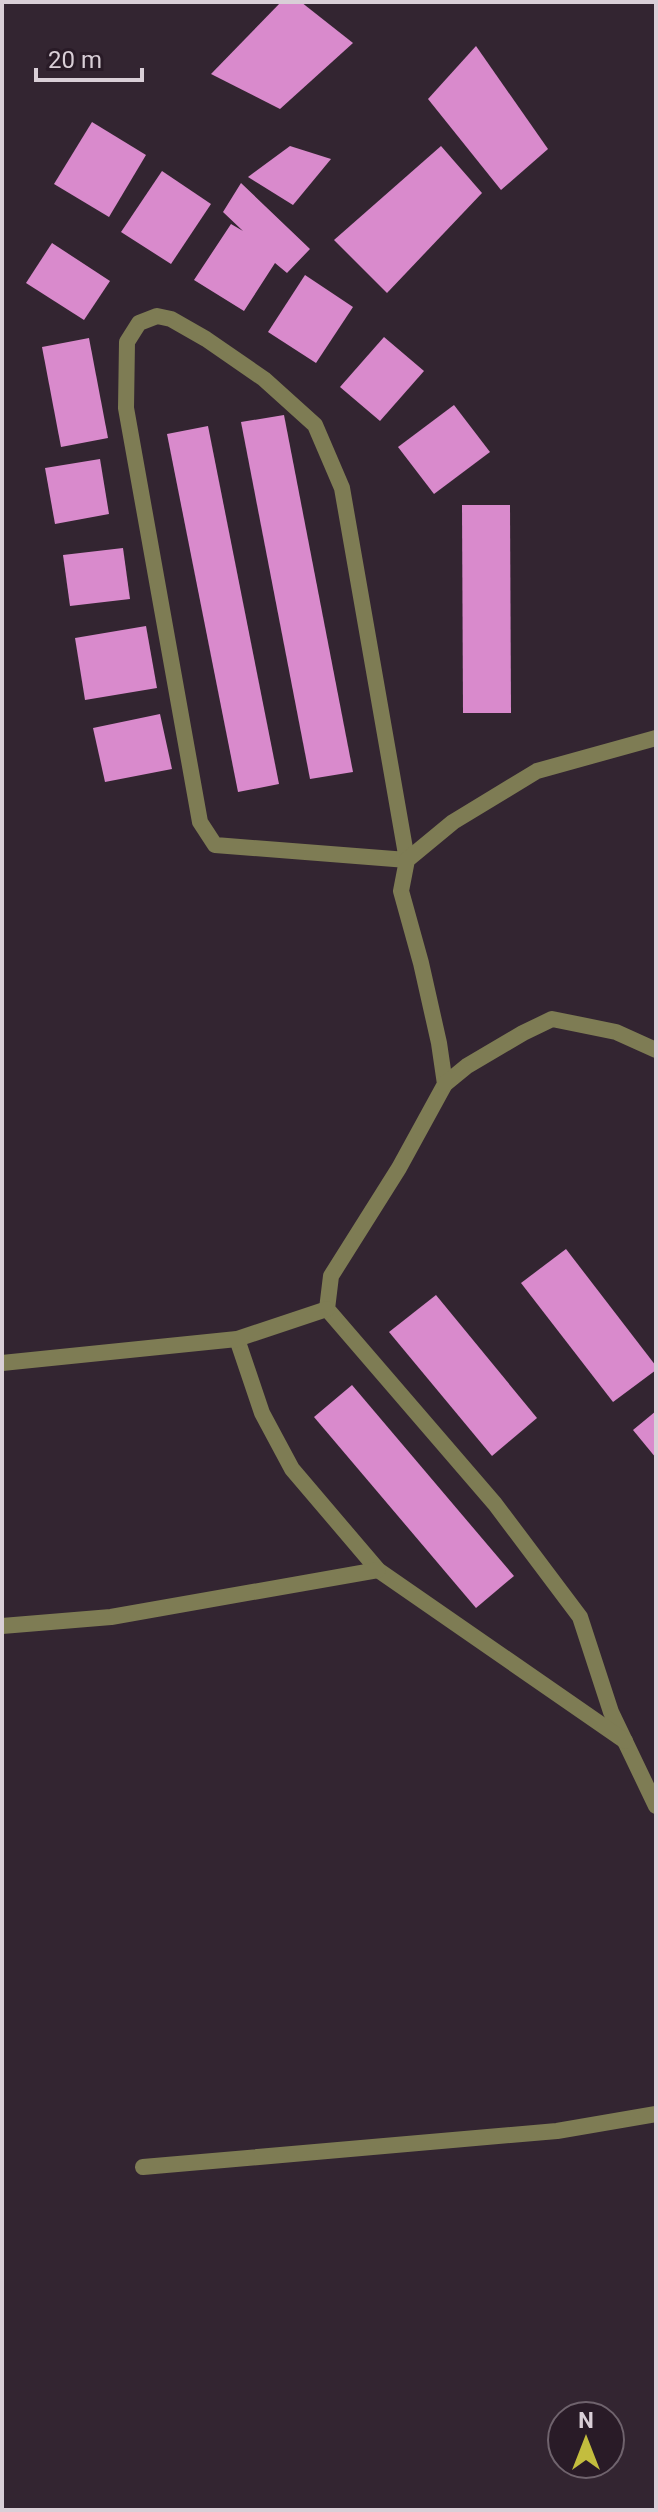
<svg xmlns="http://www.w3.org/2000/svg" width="658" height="2512" viewBox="0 0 658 2512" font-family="Roboto,sans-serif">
<rect width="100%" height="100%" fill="#332531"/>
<g fill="#d98acc">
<polygon points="281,2 301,2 353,43 280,109 211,74"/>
<polygon points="476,46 548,149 501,190 428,99"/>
<polygon points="92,122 146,155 109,217 54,184"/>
<polygon points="290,146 331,159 293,205 248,177"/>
<polygon points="441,146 482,193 387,293 334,240"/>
<polygon points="162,171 211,204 171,264 121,232"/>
<polygon points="241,183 310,249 287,273 275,263 244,311 194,280 231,224 243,231 223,212"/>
<polygon points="52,243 110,281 84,320 26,283"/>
<polygon points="305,275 353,307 316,363 268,332"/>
<polygon points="384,337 424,371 380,421 340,387"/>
<polygon points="89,338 108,438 61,447 42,347"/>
<polygon points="454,405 490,452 434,494 398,447"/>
<polygon points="284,415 353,772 310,779 241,422"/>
<polygon points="208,426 279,784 238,792 167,434"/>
<polygon points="100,459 109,514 55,524 45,468"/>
<polygon points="462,505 510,505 511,713 463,713"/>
<polygon points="123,548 130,599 70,606 63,555"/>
<polygon points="146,626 157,688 85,700 75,638"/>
<polygon points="160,714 172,769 105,782 93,728"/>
<polygon points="566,1249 656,1366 656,1370 613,1402 521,1283"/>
<polygon points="436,1295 537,1418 492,1456 389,1332"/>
<polygon points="352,1385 514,1576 476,1608 314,1417"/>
<polygon points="656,1411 656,1458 633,1430"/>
</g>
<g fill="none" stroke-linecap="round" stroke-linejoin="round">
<g stroke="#7e7c54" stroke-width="16">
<polygon points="157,316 171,319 206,339 264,379 315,425 342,488 407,860 215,845 200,822 126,408 127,342 139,323"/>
<polyline points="656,738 537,771 453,822 407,860 401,891 421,963 439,1043 445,1084 399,1168 331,1276 327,1309 495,1504 580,1617 611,1712 656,1806"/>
<polyline points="445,1084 467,1066 523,1033 552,1019 616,1032 656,1050"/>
<polyline points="237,1339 262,1413 292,1469 378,1570 625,1741"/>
<polyline points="2,1363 237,1339 327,1309"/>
<polyline points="2,1626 111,1617 378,1570"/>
<polyline points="143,2167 557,2131 656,2114"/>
</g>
</g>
<rect width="658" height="2512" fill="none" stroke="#d9cfd7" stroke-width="8"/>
<g transform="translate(586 2440)"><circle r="38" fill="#291b27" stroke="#6f636d" stroke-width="2"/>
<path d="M0-6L14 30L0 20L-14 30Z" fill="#c3bd3e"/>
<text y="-12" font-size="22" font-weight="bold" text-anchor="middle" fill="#d9cfd7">N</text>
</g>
<path d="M36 68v12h106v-12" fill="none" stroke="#d9cfd7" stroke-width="4"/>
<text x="48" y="68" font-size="24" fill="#d9cfd7" stroke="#291b27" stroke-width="6" paint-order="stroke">20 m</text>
</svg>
